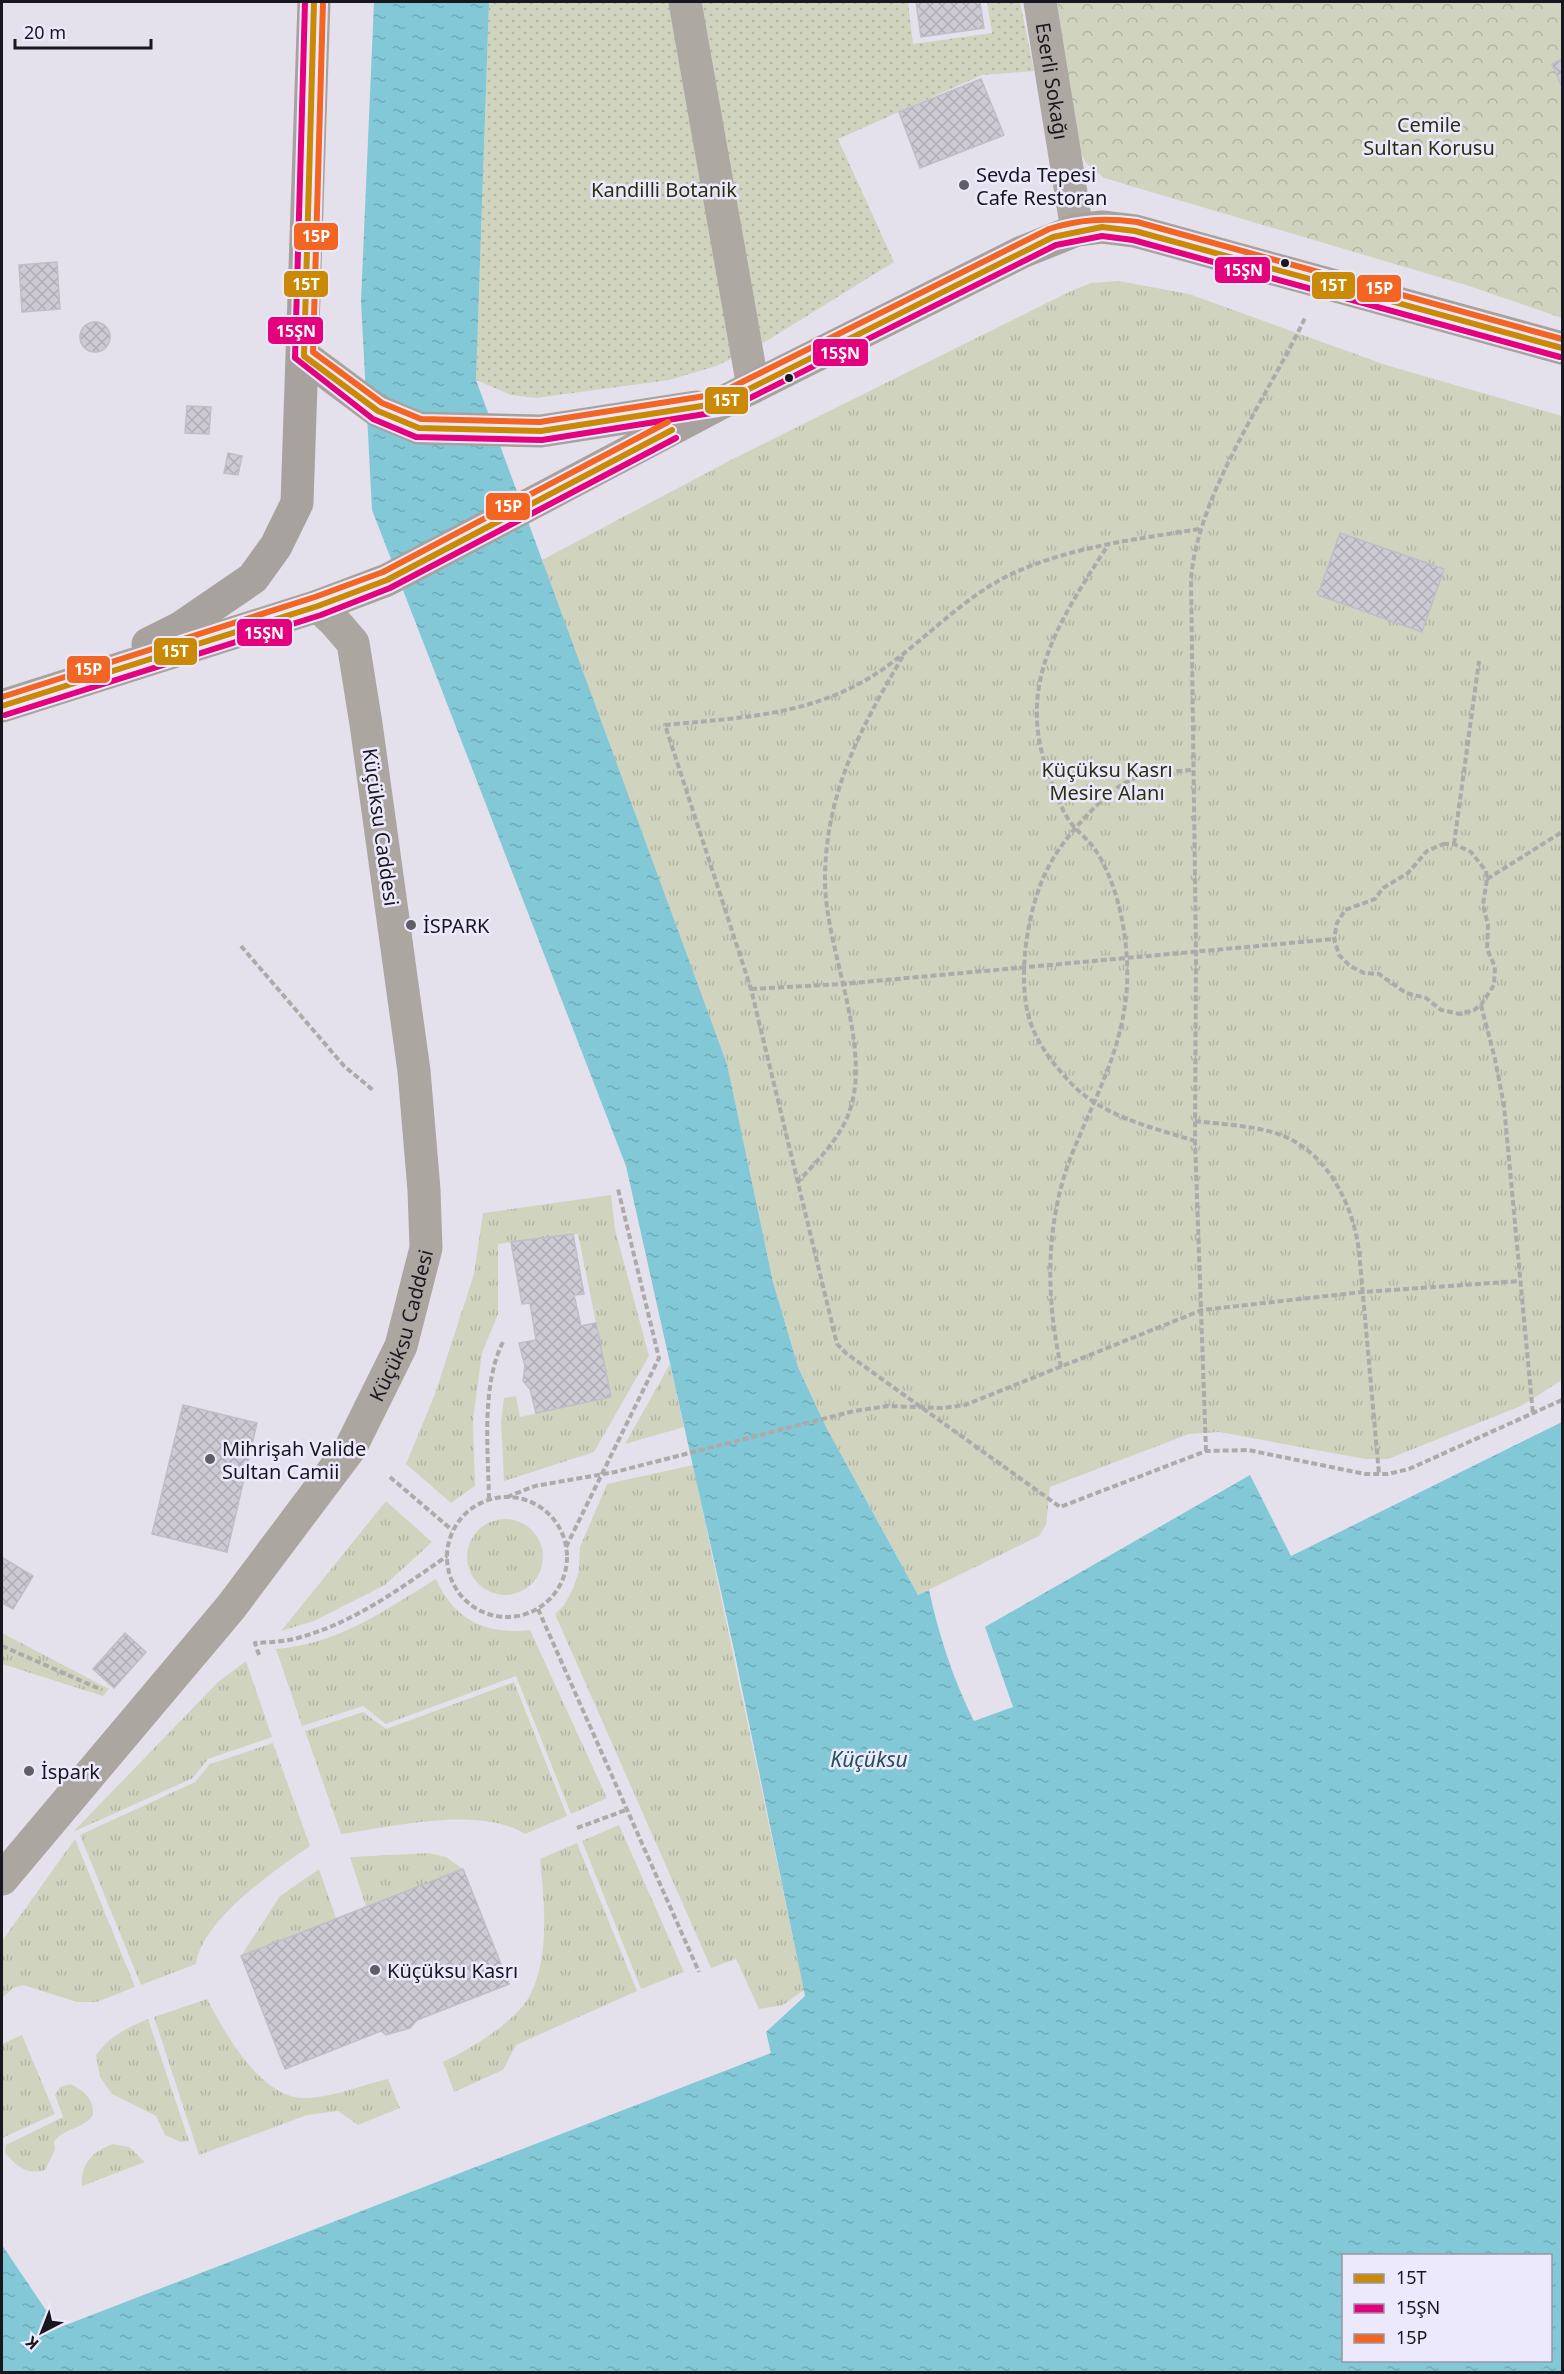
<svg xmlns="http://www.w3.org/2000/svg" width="1564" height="2374" viewBox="0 0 1564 2374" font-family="'Noto Sans',sans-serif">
<defs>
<pattern id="grass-tufts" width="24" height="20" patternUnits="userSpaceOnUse" patternTransform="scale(1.5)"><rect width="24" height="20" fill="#d0d4bf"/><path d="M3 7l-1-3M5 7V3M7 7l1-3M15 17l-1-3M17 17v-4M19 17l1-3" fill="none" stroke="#b2b5a4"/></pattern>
<pattern id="forest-crowns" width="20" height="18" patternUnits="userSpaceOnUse" patternTransform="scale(1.5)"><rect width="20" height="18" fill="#d0d4bf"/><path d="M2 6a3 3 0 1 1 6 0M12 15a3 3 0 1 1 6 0" fill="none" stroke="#b2b5a4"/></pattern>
<pattern id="garden-dots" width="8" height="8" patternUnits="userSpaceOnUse" patternTransform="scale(1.5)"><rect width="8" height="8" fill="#d0d4bf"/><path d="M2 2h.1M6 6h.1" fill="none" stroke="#b2b5a4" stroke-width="1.8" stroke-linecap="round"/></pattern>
<pattern id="water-ripples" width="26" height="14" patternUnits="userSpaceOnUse" patternTransform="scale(1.5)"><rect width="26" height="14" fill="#82c8d7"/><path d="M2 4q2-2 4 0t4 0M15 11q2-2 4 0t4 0" fill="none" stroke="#70abb8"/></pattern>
<pattern id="building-cross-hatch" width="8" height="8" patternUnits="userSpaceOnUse" patternTransform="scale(1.5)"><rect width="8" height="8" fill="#cdcad4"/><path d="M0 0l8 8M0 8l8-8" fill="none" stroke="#afadb6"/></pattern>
</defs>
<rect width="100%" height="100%" fill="#e4e1ed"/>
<g fill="url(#grass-tufts)">
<polygon points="1119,281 1189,294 1386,365 1562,416 1562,1380 1521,1406 1388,1459 1365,1459 1219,1432 1189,1434 1050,1487 1046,1525 1039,1536 918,1595 826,1427 798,1367 773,1282 727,1064 540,561 731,460 1071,291 1091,283"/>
<polygon points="611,1195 615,1229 649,1356 594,1452 504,1481 501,1422 504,1398 516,1396 520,1417 611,1397 578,1234 498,1244 498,1314 482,1353 473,1420 475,1486 451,1503 406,1464 435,1394 474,1274 483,1213"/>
<polygon points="670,1364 684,1427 625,1444"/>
<polygon points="693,1465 804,1990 783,2005 759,2009 736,1959 711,1968 555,1614 564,1605 572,1591 579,1571 580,1547 607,1484"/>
<polygon points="386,1501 432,1542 385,1585 314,1621 281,1631"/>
<circle cx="505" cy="1557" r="38"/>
<path d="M436,1579c18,41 50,56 94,51l77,168 -36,16 -55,-138 -130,48 -23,-18 -61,20 -26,-77c63,-5 107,-38 160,-70z"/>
<polygon points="2,1633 109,1689 103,1696 2,1664"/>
<polygon points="246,1661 272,1737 208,1759 193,1778 73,1832 218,1682"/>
<path d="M514,1682l53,134 -42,18c-45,-29 -133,-7 -184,0l-36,-103 58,-19 23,17z"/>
<path d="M273,1743l37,103c-35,24 -108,74 -114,118l-55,21 -61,-150 115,-53 15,-18z"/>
<polygon points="619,1825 684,1972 641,1989 582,1841"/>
<polygon points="75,1839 135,1987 97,2002 77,2002 23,1985 13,1988 2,1998 2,1941"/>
<path d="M577,1843l60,148 -121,54 -13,25 -49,22 -11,-30c27,-13 77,-42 89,-71 18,-40 12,-90 8,-132z"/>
<polygon points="429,1853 446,1857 463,1869 366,1907 350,1857"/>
<polygon points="319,1869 336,1918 241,1956 280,1896"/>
<path d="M207,1999c18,34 55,102 100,99 26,-1 55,-13 81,-19l12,29 -42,17 -20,-14 -31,4 -108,40 -45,-138z"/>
<path d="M148,2019l41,122 -8,1 -16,-7 -9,-19 -44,-22 -12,-17 -4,-22c14,-19 31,-27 52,-36z"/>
<polygon points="22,2035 55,2114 2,2138 2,2044"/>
<path d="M70,2084c14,6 24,15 23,31 -10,15 -27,11 -39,27l1,8 -10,20c-18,5 -28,-3 -40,-17l1,-8 57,-28 -8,-22 5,-8z"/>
<path d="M113,2144l16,3 16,15 -63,24c-2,-22 11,-35 31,-42z"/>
</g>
<polygon fill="url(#forest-crowns)" points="1057,2 1562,2 1562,318 1469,286 1104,178 1086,163 1077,145"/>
<polygon fill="url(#garden-dots)" points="489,2 908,2 913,44 992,33 987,2 1020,2 1034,71 982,75 838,139 894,262 760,345 716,366 669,380 536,398 511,395 476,380"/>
<path fill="url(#water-ripples)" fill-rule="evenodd" d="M374,2h115l-13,378 251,684 46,218 25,85 28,60 92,168 11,-5c10,46 24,89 45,131l39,-14 -28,-80 265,-152 41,81 271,-134v950h-1560v-127l56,83 713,-275 -5,-21 39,-36 -71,-346 -108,-484 -254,-656 -11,-209zM1344,2256h206v104h-206z"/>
<g fill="url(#building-cross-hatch)" stroke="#bfbdc6" stroke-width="1.5">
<polygon points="916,2 980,2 984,28 921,37"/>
<polygon points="1562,59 1562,87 1552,64"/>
<polygon points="981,79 1004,135 920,168 899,112"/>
<polygon points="57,262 60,309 22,312 19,265"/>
<circle cx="95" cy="337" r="15"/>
<polygon points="187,406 211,407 209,434 185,433"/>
<polygon points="228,453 242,456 238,475 224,473"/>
<polygon points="1340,533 1444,569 1422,632 1318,595"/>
<polygon points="573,1234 584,1294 574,1295 581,1326 596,1323 611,1397 536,1413 530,1389 523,1381 525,1366 519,1343 536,1340 530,1303 522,1304 511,1242"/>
<polygon points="183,1405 257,1423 227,1552 152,1534"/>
<polygon points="3,1558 33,1576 13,1609 2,1603"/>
<polygon points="125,1633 146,1652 114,1688 93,1669"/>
<polygon points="463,1869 509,1984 417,2020 410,2028 386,2035 381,2031 285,2069 241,1956"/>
</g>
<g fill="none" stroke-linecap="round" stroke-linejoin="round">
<g stroke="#aeaaaa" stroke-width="4" stroke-dasharray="6 3" stroke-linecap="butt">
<path d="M1199,529c-61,10 -123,17 -181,42 -49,21 -89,65 -132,96 -69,49 -141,50 -221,58l86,264 86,355 10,10 213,153 146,-56 42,-1 117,24h23l21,-5 153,-69"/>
<path d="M1191,770c-17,2 -37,1 -53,7 -19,6 -34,21 -48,35 -15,16 -30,33 -41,54 -21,38 -33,112 -19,155 7,22 23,43 39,60 31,35 82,46 126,60"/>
<polygon points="1443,844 1454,844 1471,852 1486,871 1487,879 1483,905 1488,925 1487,949 1495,967 1494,985 1481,1005 1474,1010 1460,1014 1441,1010 1426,998 1406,993 1379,974 1364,973 1350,966 1339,955 1334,939 1337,923 1345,910 1375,899 1383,888 1408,873 1427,851"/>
<polyline points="1454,844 1479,661"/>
<polyline points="1487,879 1562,832"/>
<polyline points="241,946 344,1066 374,1091"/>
<polyline points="751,989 842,984 1334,939"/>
<polyline points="1481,1005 1495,1059 1504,1106 1533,1415"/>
<path d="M1195,1121c24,3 49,4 73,10 55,13 84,68 91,120l20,223"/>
<path d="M797,1183c17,-19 37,-38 48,-61 33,-66 -20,-170 -20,-241 0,-87 35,-152 78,-225"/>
<path d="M1061,1367c-16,-73 -16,-148 13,-218 23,-56 49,-101 53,-163 2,-43 -7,-98 -31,-135 -8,-13 -22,-21 -29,-34 -8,-13 -13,-28 -18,-42 -35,-91 12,-156 59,-230"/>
<path d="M1206,1451l-11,-310 1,-188 -5,-374c7,-86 77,-183 114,-261"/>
<polyline points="390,1477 452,1530"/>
<polyline points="507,1497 535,1486 615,1472 854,1411 888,1406 943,1408 965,1405 1202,1310 1363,1292 1520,1281"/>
<circle cx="507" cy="1557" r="60"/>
<path d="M489,1499c-1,-49 -8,-116 15,-159"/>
<polyline points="566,1547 659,1358 618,1189"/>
<polyline points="538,1609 699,1972"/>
<polyline points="2,1646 102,1690"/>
<path d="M259,1655l-4,-12c15,-1 31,-1 46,-6 54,-15 100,-49 146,-81"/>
<polyline points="577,1828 626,1810"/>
</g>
<g stroke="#ada9a2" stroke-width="33">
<polyline points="685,2 753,387"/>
<path id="s1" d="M1040,2l37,228"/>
</g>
<path stroke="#aba69f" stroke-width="33" id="s2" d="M2,1879l229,-272 120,-160 50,-101 25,-98 -2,-58 -10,-119 -48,-347 -13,-81 -18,-21 -17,-16"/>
<g stroke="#a8a29e" stroke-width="33">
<polyline points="304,356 378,411 419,428 541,431 696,407"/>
<polyline points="148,644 180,628 253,578 276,546 297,503 314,2"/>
<polyline points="2,706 318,606 387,580 721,403 1022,252 1077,230 1102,227 1135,231 1562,348"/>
</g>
<defs>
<g id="bus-1">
<polyline points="314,2 304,356 378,411 419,428 541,431 721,403 1053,237 1102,227 1135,231 1562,348"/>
<polyline points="2,706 318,606 387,580 672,430"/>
</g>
<g id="bus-2">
<polyline points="305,2 295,358 373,419 416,437 542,440 724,411 1056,245 1102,236 1133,240 1560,357"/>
<polyline points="5,715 321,615 390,588 676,438"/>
</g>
<g id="bus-3">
<path d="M323,2l-10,350 69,51 39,16 119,3 178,-28 331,-165c31,-10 57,-11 88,-7l425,117"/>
<polyline points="2,697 315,597 383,572 668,422"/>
</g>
</defs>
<use href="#bus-1" stroke="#ede9fc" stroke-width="10"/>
<use href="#bus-2" stroke="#ede9fc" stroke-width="10"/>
<use href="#bus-3" stroke="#ede9fc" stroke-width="10"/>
<use href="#bus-1" stroke="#ca8906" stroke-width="6"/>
<use href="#bus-2" stroke="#e5007d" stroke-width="6"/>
<use href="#bus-3" stroke="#f26522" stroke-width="6"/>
</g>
<g fill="#5f5d66" stroke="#ede9fc" stroke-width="2">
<circle cx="964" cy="185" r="6"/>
<circle cx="411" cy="925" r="6"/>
<circle cx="210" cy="1459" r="6"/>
<circle cx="29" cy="1771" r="6"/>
<circle cx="375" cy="1970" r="6"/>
</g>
<g fill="#18161e" stroke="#ede9fc" stroke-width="2">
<circle cx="1285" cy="263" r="5"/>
<circle cx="789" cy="378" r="5"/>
</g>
<g text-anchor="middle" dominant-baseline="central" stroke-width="5" stroke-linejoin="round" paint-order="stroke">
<g font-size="20" fill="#18161e" stroke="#ede9fc">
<text stroke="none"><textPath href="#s1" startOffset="80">Eserli Sokağı</textPath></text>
<text transform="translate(381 827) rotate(82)">Küçüksu Caddesi</text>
<text stroke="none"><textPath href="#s2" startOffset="688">Küçüksu Caddesi</textPath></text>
</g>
<g font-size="20" fill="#2a2f0f" stroke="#ede9fc">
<text x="1429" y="124">Cemile<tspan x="1429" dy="23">Sultan Korusu</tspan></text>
<text x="664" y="189">Kandilli Botanik</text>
<text x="1107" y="769">Küçüksu Kasrı<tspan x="1107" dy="23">Mesire Alanı</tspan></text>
</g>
<g font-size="20" fill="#18161e" stroke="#ede9fc" text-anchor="start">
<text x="976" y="174">Sevda Tepesi<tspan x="976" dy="23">Cafe Restoran</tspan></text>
<text x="423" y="925">İSPARK</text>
<text x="222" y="1448">Mihrişah Valide<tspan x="222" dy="23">Sultan Camii</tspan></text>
<text x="41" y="1771">İspark</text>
<text x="387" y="1970">Küçüksu Kasrı</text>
</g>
<g font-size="21" font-style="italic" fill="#245158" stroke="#ede9fc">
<text x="869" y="1759">Küçüksu</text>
</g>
</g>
<g stroke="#ede9fc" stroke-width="2">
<rect x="293" y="222" width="46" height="29" rx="6" fill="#f26522"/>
<rect x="1214" y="256" width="57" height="28" rx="6" fill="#e5007d"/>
<rect x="283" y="270" width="46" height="28" rx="6" fill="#ca8906"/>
<rect x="1311" y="271" width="45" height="29" rx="6" fill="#ca8906"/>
<rect x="1356" y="274" width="46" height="29" rx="6" fill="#f26522"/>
<rect x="267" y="316" width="57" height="29" rx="6" fill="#e5007d"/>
<rect x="812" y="338" width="57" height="29" rx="6" fill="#e5007d"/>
<rect x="704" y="386" width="45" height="29" rx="6" fill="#ca8906"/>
<rect x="485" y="492" width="46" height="29" rx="6" fill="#f26522"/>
<rect x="236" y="618" width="57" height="29" rx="6" fill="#e5007d"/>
<rect x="153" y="637" width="45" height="29" rx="6" fill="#ca8906"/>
<rect x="66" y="655" width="45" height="29" rx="6" fill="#f26522"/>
</g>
<g font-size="16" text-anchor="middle" font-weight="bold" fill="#fff">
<text x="316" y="242">15P</text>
<text x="1243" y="276">15ŞN</text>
<text x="306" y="290">15T</text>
<text x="1333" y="291">15T</text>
<text x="1379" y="294">15P</text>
<text x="296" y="337">15ŞN</text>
<text x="840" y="359">15ŞN</text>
<text x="726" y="406">15T</text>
<text x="508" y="512">15P</text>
<text x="264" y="639">15ŞN</text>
<text x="175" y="657">15T</text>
<text x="88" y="675">15P</text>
</g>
<rect width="1564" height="2374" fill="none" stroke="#18161e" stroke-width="6"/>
<rect x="1342" y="2254" width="210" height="108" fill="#ede9fc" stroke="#9895a3" stroke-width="1.5"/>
<rect x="1354" y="2274" width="30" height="9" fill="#ca8906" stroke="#9895a3" stroke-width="1.5"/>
<text x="1396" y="2284" font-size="18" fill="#18161e">15T</text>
<rect x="1354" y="2304" width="30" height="9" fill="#e5007d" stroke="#9895a3" stroke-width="1.5"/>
<text x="1396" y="2314" font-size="18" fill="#18161e">15ŞN</text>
<rect x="1354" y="2334" width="30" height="9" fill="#f26522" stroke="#9895a3" stroke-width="1.5"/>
<text x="1396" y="2344" font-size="18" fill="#18161e">15P</text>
<g transform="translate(42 2332) rotate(222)" stroke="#ede9fc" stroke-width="4.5" paint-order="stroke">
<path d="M0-4.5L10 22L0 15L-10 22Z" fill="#18161e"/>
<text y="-9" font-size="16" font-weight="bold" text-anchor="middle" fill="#18161e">K</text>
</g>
<path d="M15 39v9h136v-9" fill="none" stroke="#18161e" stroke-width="3"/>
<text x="24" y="39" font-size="18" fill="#18161e" stroke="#ede9fc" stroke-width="4.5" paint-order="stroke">20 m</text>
</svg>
